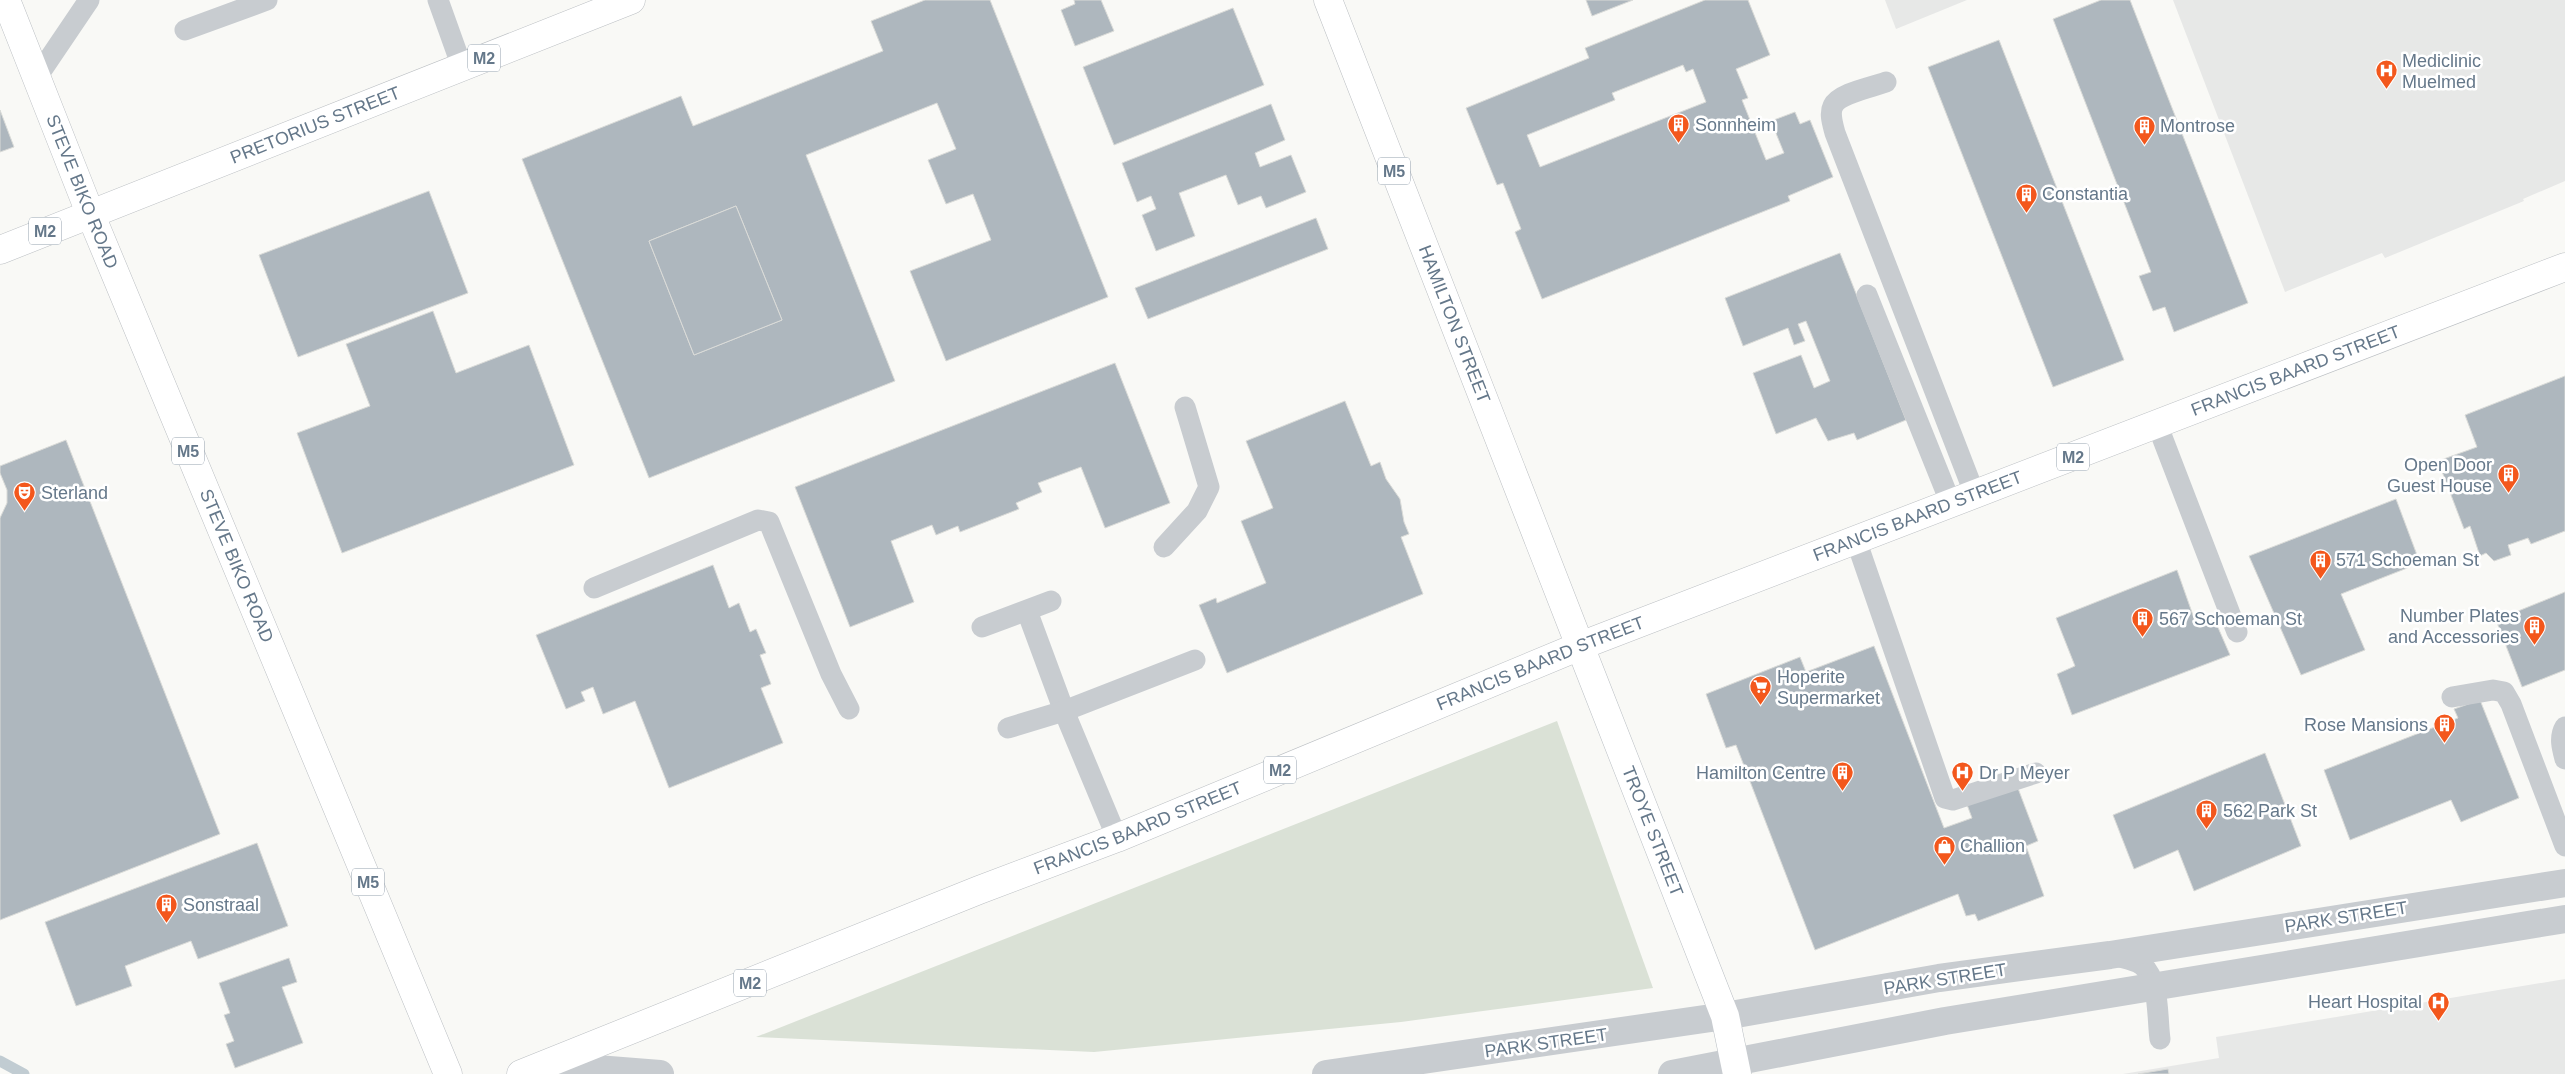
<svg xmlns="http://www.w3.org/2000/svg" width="2565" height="1074" viewBox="0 0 2565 1074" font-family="Arial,sans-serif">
<rect width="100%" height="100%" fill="#f9f9f6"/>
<g fill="#e7e8e7">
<polygon points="1885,0 1967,0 1896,29"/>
<polygon points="2173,0 2565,0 2565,181 2523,199 2524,201 2385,258 2382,253 2285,292"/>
<polygon points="2565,979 2565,1074 2123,1074 2219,1058 2216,1037"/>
</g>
<polygon fill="#dae1d6" points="1557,721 1653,988 1401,1022 1094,1052 756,1037"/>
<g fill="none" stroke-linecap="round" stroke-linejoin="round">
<polyline stroke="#c1ccd2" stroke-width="11" points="0,1061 24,1074"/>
</g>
<g fill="#aeb7be" stroke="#dadbd8" fill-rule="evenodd">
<path d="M925,0h65l118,297 -162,64 -36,-90 81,-31 -18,-46 -27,10 -18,-44 28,-11 -19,-46 -131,52 89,226 -246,97 -127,-319 159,-63 12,30 190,-75 -12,-30zM736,206l46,114 -88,35 -45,-114z"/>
<polygon points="1074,0 1101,0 1114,31 1075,46 1061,10 1075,4"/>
<polygon points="1586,0 1633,0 1592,16"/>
<path d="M1705,0h43l22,55 -34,14 12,29 -6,2 24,60 18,-7 -13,-32 24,-9 5,12 10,-4 23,57 -45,19 2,5 -248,98 -27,-67 6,-3 -18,-46 -6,2 -31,-77 123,-50 -4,-10zM1683,65l3,7 7,-3 13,33 -166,65 -13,-32 88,-35 -3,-7z"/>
<polygon points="2101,0 2130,0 2248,303 2174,332 2165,307 2153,311 2139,276 2151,272 2053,19"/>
<polygon points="1233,8 1264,85 1114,145 1083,67"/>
<polygon points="1999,40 2124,360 2053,387 1928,67"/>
<polygon points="1271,104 1285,140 1255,153 1260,167 1291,155 1306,192 1266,208 1261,196 1238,205 1226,175 1179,193 1195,236 1156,251 1142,215 1156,209 1151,196 1137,202 1122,163"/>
<polygon points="0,110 14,147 0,152"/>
<polygon points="429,191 468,293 298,357 259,255"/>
<polygon points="736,206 782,320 694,355 649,241"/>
<polygon points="1316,218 1328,249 1148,319 1135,288"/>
<polygon points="1840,253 1906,420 1857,440 1854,433 1828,441 1816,418 1776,434 1753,373 1801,355 1814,388 1830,381 1806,321 1798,324 1805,341 1794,345 1788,328 1743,346 1725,298"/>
<polygon points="433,311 456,373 529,345 574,465 342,553 297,433 370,406 346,344"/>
<polygon points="1115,363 1170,503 1105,528 1081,467 1038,483 1042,492 1016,503 1019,509 960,532 958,526 936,535 932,525 891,541 914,602 850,627 795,487"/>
<polygon points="2565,376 2565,531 2531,544 2528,538 2508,545 2511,555 2494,561 2486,553 2480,556 2470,526 2464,529 2438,461 2477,447 2465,415"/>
<polygon points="1345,401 1371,466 1380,462 1386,479 1400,499 1404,522 1409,534 1401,537 1423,594 1227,673 1199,605 1216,598 1217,603 1266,583 1241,521 1273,508 1246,441"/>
<polygon points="66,440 220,834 0,920 0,518 7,503 7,490 0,473 0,466"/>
<polygon points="2396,499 2420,563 2341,594 2365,650 2301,675 2249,556"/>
<polygon points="713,565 729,608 739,603 750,632 756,629 766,653 760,655 771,684 761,688 783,743 669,788 635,701 603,714 593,687 581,692 585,701 566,709 536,635"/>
<polygon points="2177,570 2195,621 2213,616 2230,655 2072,715 2057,674 2075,666 2056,618"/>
<polygon points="2565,592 2565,670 2522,687 2496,620"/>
<polygon points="1874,646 1944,828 1972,818 1966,802 2016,783 2038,841 2026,846 2044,896 1978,921 1975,914 1966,916 1958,894 1815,950 1736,745 1726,748 1706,694 1800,657 1806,672"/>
<polygon points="2480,700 2519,798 2461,822 2451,800 2350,840 2324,770 2458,718 2454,709"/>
<polygon points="2265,753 2301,846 2194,891 2178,850 2134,869 2113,815"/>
<polygon points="257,843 288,926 198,959 191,941 125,966 132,986 76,1006 45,922"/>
<polygon points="289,958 297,982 282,987 303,1043 235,1068 226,1044 234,1041 224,1015 230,1013 219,983"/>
<polygon points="2168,1069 2169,1074 2138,1074"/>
</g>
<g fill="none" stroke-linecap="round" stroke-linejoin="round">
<defs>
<g id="secondary">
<path id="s1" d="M1580,646l145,370 12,58"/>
</g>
<g id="primary">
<path id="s2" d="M6,0l84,213 358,861"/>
<path id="s3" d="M1328,0l252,646"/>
<path id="s4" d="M0,250l631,-250"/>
<path id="s5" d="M521,1074l458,-184 138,-52 463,-192 985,-379"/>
</g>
</defs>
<use href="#secondary" stroke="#babfc4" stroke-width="29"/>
<use href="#primary" stroke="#bbbfc3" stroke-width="29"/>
<g stroke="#c8ccd0" stroke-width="21">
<polyline points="438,0 462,67"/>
<polyline points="185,30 267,0"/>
<polyline points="37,77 89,0"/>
<path d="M1886,82c-13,5 -47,11 -53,24 -4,8 0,19 2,27l140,362"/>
<polyline points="1867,295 1951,504"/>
<polyline points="2157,424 2237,632"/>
<polyline points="1856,540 1945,798 1953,800 2036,773"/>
<polyline points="1164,547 1197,511 1209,487 1185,407"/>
<polyline points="594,588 758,520 769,522 831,674 849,709"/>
<polyline points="1027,611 1064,711 1117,838"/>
<polyline points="982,627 1051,601"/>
<polyline points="2452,697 2493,690 2504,692 2511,704 2565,846"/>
<path d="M2565,727c-6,10 -3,21 0,32"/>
<polyline points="1008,728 1064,711 1195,660"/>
<path d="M2113,955c9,3 21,4 29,10 18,15 15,53 18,74"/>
</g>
<g stroke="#c8ccd0" stroke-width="28">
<polyline points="546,1065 660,1074"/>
<polyline points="1326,1074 1725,1016 1939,978 2110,955 2565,883"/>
<polyline points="1672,1074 1945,1021 2565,919"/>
</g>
<use href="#secondary" stroke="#fff" stroke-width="28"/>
<use href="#primary" stroke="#fff" stroke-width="28"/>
</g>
<defs>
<symbol id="hospital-pin" viewBox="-11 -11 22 30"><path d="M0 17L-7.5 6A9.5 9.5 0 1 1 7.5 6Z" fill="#f3571c" stroke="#fff"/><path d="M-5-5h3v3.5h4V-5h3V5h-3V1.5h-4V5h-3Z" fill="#fff"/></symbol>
<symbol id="building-pin" viewBox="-11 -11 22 30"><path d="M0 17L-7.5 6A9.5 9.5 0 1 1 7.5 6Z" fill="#f3571c" stroke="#fff"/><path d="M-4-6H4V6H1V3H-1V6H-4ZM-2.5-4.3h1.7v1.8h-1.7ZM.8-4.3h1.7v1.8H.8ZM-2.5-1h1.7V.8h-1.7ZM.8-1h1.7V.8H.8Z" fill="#fff"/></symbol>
<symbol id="theatre-pin" viewBox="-11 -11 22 30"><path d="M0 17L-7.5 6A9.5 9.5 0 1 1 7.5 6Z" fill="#f3571c" stroke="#fff"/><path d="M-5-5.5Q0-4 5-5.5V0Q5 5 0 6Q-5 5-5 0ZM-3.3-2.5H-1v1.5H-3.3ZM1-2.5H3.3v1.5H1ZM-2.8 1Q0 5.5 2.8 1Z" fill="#fff"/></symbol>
<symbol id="supermarket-pin" viewBox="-11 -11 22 30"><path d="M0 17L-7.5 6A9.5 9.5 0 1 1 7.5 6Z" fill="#f3571c" stroke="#fff"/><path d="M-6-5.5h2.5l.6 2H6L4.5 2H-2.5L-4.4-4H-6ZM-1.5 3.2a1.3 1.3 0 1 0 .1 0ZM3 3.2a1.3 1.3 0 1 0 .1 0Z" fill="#fff"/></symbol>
<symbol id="shop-pin" viewBox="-11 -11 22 30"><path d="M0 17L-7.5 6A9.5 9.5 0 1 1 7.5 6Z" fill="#f3571c" stroke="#fff"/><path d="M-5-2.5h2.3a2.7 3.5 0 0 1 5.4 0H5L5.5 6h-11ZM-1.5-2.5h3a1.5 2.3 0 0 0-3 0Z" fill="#fff"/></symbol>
</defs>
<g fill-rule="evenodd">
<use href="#hospital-pin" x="2374" y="58" width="25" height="34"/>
<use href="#building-pin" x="1666" y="112" width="25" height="34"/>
<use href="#building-pin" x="2132" y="114" width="25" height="34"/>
<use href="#building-pin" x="2014" y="182" width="25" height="34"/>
<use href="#building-pin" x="2496" y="462" width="25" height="34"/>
<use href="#theatre-pin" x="12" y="480" width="25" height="34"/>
<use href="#building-pin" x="2308" y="548" width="25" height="34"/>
<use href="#building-pin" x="2130" y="606" width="25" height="34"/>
<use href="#building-pin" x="2522" y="614" width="25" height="34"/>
<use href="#supermarket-pin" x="1748" y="674" width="25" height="34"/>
<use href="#building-pin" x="2432" y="712" width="25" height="34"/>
<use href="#building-pin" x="1830" y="760" width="25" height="34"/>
<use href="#hospital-pin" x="1950" y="760" width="25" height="34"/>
<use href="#building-pin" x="2194" y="798" width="25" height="34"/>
<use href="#shop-pin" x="1932" y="834" width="25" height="34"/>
<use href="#building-pin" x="154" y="892" width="25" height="34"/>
<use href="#hospital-pin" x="2426" y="990" width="25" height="34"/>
</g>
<g text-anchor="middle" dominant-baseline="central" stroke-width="5" stroke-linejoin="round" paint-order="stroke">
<g fill="#fff" stroke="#93a0ad" stroke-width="1">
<rect x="468" y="44.5" width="32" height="27" rx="4"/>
<rect x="1378" y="157.5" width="32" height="27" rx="4"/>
<rect x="29" y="217.5" width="32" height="27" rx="4"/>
<rect x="172" y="437.5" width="32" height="27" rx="4"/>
<rect x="2057" y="443.5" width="32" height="27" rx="4"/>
<rect x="1264" y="756.5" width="32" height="27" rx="4"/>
<rect x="352" y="868.5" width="32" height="27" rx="4"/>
<rect x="734" y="969.5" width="32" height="27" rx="4"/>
</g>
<g font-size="16" font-weight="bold" fill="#65788a">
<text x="484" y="58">M2</text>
<text x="1394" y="171">M5</text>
<text x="45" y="231">M2</text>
<text x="188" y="451">M5</text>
<text x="2073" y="457">M2</text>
<text x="1280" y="770">M2</text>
<text x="368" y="882">M5</text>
<text x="750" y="983">M2</text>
</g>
<g font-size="18" fill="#65788a" stroke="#fff" text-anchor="start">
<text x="2402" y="61">Mediclinic<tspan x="2402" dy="21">Muelmed</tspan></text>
<text x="1695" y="125">Sonnheim</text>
<text x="2160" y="126">Montrose</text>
<text x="2042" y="194">Constantia</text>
<text x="2492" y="465" text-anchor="end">Open Door<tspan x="2492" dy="21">Guest House</tspan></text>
<text x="41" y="493">Sterland</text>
<text x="2336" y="560">571 Schoeman St</text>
<text x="2519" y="616" text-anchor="end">Number Plates<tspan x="2519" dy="21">and Accessories</tspan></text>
<text x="2159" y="619">567 Schoeman St</text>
<text x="1777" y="677">Hoperite<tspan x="1777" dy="21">Supermarket</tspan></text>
<text x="2428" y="725" text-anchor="end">Rose Mansions</text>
<text x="1826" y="773" text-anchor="end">Hamilton Centre</text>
<text x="1979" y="773">Dr P Meyer</text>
<text x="2223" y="811">562 Park St</text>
<text x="1960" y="846">Challion</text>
<text x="183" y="905">Sonstraal</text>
<text x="2422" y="1002" text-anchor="end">Heart Hospital</text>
</g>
<g font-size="18" fill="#65788a" stroke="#fff">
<text stroke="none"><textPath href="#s4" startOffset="339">PRETORIUS STREET</textPath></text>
<text stroke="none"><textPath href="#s2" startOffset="206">STEVE BIKO ROAD</textPath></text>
<text stroke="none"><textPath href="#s3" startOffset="348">HAMILTON STREET</textPath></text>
<text stroke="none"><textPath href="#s5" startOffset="1909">FRANCIS BAARD STREET</textPath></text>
<text stroke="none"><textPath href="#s5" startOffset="1504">FRANCIS BAARD STREET</textPath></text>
<text stroke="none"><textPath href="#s2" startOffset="611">STEVE BIKO ROAD</textPath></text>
<text stroke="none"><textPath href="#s5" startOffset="1099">FRANCIS BAARD STREET</textPath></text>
<text stroke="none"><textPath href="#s5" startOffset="664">FRANCIS BAARD STREET</textPath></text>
<text stroke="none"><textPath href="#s1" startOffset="199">TROYE STREET</textPath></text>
<text transform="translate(2346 917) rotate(-9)">PARK STREET</text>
<text transform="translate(1945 979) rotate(-9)">PARK STREET</text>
<text transform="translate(1546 1043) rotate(-8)">PARK STREET</text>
</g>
</g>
</svg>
